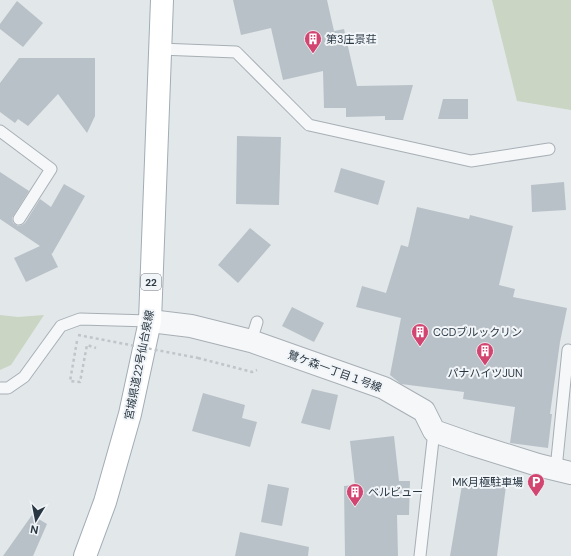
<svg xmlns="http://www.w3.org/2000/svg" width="571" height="556" viewBox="0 0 571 556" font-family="'DM Sans','Noto Sans JP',sans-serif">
<rect width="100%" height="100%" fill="#e2e7ea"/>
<g fill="#cad5c3">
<polygon points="492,0 571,0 571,110 517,101"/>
<polygon points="0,315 18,317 44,315 11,365 0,370"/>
</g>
<g fill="#b9c1c8">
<polygon points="233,0 327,0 334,31 344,29 357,86 413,85 403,120 385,120 385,116 346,117 346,108 324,108 323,71 283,80 271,28 241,35"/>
<polygon points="17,1 43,23 23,47 0,29 0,24"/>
<polygon points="19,58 95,58 95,116 87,133 58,94 28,126 18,119 15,123 0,112 0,83"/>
<polygon points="443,99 468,99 468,119 438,119"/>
<polygon points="237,136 281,137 279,205 236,204"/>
<polygon points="341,168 385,181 378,205 334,192"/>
<polygon points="0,172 29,191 12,218 13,223 18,226 22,225 25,223 40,199 51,207 64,184 85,196 52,254 51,253 58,267 26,282 14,258 40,246 0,219"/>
<polygon points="564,182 566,210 532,212 531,185"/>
<polygon points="417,207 469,219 470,215 513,226 499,285 515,289 513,297 567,308 560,342 550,414 552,414 548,448 510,443 515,407 463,399 464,392 401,384 390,375 401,318 356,307 362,286 386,293 401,245 408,247"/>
<polygon points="250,228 271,245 238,283 218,265"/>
<polygon points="292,307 324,323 314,342 282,326"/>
<polygon points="312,389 338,395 330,430 301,423"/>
<polygon points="203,393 245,405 242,418 257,422 250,447 192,431"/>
<polygon points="394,436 399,481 410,481 409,515 397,515 398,556 345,556 344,486 355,485 350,441"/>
<polygon points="463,479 506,486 497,556 450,556"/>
<polygon points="268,484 289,488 282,526 261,522"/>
<polygon points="32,515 47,524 33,556 3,556"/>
<polygon points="240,532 309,547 308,556 235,556"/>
</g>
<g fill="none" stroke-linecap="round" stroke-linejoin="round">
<defs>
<g id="lane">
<polyline points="160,49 236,52 309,125 471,161 549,149"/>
<polyline points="0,131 51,169 19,219"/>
<polyline points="251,341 257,322"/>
<polyline points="0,388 8,388 24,377 61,326 80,319 150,321"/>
<polyline points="556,469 568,350"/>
<polyline points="420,556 434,431"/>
</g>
<polyline id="street" points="150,321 191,326 251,341 384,388 424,411 434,431 471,444 538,465 571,473"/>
<polyline id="primary" points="85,556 105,502 130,414 150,321 162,0"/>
</defs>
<use href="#lane" stroke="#a7afb5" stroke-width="13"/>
<use href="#street" stroke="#a7afb5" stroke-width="24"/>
<use href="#primary" stroke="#a1adb6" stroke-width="24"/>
<g stroke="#c0c5ca" stroke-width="2.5" stroke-dasharray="3 3" stroke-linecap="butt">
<polyline points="77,341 70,381 80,382 87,345 96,348"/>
<polyline points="198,358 252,372 257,370"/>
</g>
<use href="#lane" stroke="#f5f7f9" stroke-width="11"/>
<use href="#street" stroke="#f5f7f9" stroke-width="22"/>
<use href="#primary" stroke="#fff" stroke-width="22"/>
<polyline stroke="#c0c5ca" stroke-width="2.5" stroke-dasharray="3 3" stroke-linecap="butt" points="78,335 198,358"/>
</g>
<defs>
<symbol id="building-pin" viewBox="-11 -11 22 30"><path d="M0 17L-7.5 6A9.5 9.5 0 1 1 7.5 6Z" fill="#d14570" stroke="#f1f5f8"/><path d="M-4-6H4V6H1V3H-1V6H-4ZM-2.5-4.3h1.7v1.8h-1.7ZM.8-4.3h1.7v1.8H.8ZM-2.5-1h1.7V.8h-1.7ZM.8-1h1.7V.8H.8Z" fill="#fff"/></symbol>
<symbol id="parking-pin" viewBox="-11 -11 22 30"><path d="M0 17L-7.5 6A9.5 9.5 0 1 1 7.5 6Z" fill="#d14570" stroke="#f1f5f8"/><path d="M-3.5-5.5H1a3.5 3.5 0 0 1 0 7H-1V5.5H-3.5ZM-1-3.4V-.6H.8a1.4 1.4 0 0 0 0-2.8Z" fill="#fff"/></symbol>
</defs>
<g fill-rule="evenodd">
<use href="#building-pin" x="303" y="29" width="20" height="27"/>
<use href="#building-pin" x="410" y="322" width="20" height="27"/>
<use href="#building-pin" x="475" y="341" width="20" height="27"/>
<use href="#parking-pin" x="526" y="472" width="20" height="27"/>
<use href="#building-pin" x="345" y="482" width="20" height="27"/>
</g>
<g text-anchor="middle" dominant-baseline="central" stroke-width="4" stroke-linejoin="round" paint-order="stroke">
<rect fill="#f1f5f8" stroke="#657079" stroke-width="1" x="141" y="274" width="20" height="16" rx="3"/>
<g font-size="10" font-weight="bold" fill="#293743">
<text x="151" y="282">22</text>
</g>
<g font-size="11" fill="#293743" stroke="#f1f5f8" text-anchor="start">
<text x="326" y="39">第3庄景荘</text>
<text x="433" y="332">CCDブルックリン</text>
<text x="485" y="373" text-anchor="middle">パナハイツJUN</text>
<text x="523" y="482" text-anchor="end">MK月極駐車場</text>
<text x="368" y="492">ベルビュー</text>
</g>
<g font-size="11" fill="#293743" stroke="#f1f5f8">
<text transform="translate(139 365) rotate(-79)">宮城県道22号仙台泉線</text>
<text transform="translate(335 371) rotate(20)">鷺ケ森一丁目１号線</text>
</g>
</g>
<g transform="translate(36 520) rotate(190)" stroke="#f1f5f8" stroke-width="3" paint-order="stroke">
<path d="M0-3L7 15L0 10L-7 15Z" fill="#293743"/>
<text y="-6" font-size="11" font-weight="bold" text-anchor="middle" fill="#293743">N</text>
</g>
</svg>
